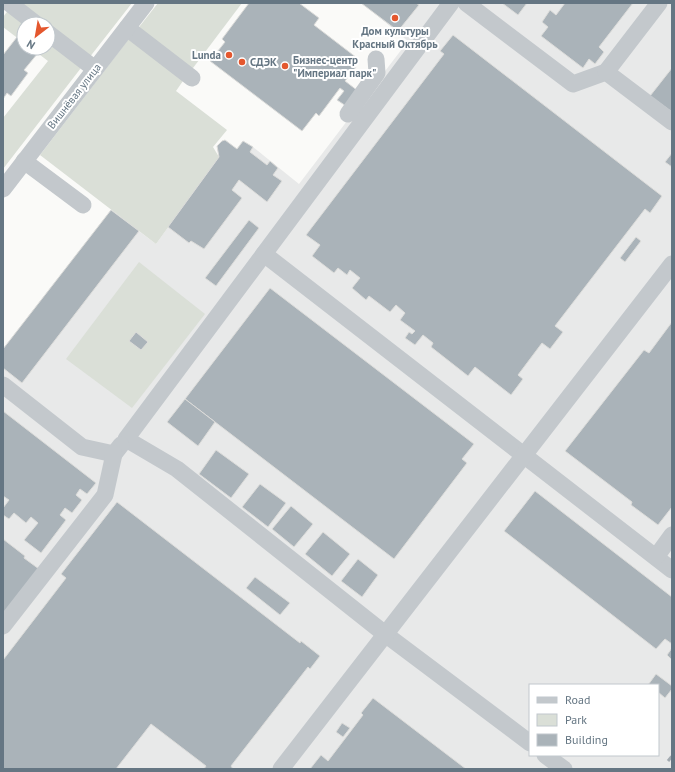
<svg xmlns="http://www.w3.org/2000/svg" width="675" height="772" viewBox="0 0 675 772" font-family="'PT Sans',sans-serif">
<rect width="100%" height="100%" fill="#fafaf8"/>
<path fill="#e8e9e9" fill-rule="evenodd" d="M362,3h310v766h-669v-420l108,-139 45,34 63,-87 -2,-11 5,-5 3,-1 12,9 6,-8 10,6 46,37 109,-143zM530,685h128v70h-128z"/>
<g fill="#dadfd7">
<polygon points="17,3 132,3 89,58 48,27 48,24 44,24"/>
<polygon points="158,3 242,3 190,72 136,31"/>
<polygon points="10,8 24,24 24,43 3,27 3,17"/>
<polygon points="48,36 84,64 3,169 3,118 48,61 31,48 48,48"/>
<polygon points="131,36 185,78 176,91 227,130 213,147 219,157 156,244 40,155"/>
<polygon points="139,262 205,314 132,408 66,359"/>
</g>
<g fill="#aab3b9" stroke="#dcdcda">
<polygon points="249,3 299,3 319,18 314,25 357,58 352,65 356,67 345,81 358,91 346,106 337,100 344,91 340,88 319,116 316,113 302,131 210,61 225,42 222,39"/>
<polygon points="361,3 416,3 419,5 398,31"/>
<polygon points="502,3 527,3 518,15"/>
<polygon points="565,3 633,3 599,47 604,52 595,64 589,59 583,68 541,36 548,27 542,22 550,10 556,15"/>
<polygon points="453,35 662,196 650,213 645,209 555,326 563,332 550,349 542,343 518,375 523,379 511,395 475,367 468,376 431,347 433,343 423,335 415,345 405,338 409,332 412,334 415,331 400,320 405,313 396,305 390,312 369,296 366,300 352,288 360,278 350,270 347,275 338,268 334,273 312,256 320,245 306,235 444,54 440,51"/>
<polygon points="17,37 24,42 24,48 31,48 38,53 24,70 28,73 11,96 7,93 3,99 3,55"/>
<polygon points="672,68 672,112 650,96"/>
<polygon points="225,140 237,149 243,141 253,147 250,152 267,165 270,161 278,168 273,175 282,181 267,202 239,180 232,190 242,198 204,249 191,241 189,243 168,227 219,157 217,146 222,141"/>
<polygon points="672,153 672,167 665,162"/>
<polygon points="111,210 139,231 22,383 3,368 3,349"/>
<polygon points="249,220 259,228 216,286 205,278"/>
<polygon points="636,237 641,241 625,262 620,258"/>
<polygon points="270,288 474,444 462,459 467,463 394,559 185,399"/>
<polygon points="672,322 672,507 658,525 631,505 632,502 565,451 644,350 649,353"/>
<polygon points="136,332 148,342 141,350 129,341"/>
<polygon points="185,399 215,422 198,446 167,422"/>
<polygon points="3,411 96,483 87,494 80,489 76,495 82,500 72,513 65,508 60,515 66,520 41,553 24,540 38,523 31,517 26,523 14,513 9,519 3,515 3,508 9,500 3,496"/>
<polygon points="216,450 249,474 231,498 199,474"/>
<polygon points="260,484 286,503 268,527 242,507"/>
<polygon points="535,491 672,597 672,644 665,639 656,649 504,531"/>
<polygon points="117,502 300,643 301,641 320,656 310,669 308,667 231,766 233,769 204,769 206,766 151,724 116,769 3,769 3,660 66,578 61,574"/>
<polygon points="291,506 313,524 294,547 272,529"/>
<polygon points="323,532 350,554 332,576 305,554"/>
<polygon points="3,539 25,556 24,558 39,569 3,616"/>
<polygon points="358,559 378,575 362,597 341,581"/>
<polygon points="255,577 290,603 280,615 246,588"/>
<polygon points="672,648 672,660 667,655"/>
<polygon points="656,674 672,686 672,689 665,698 658,692 658,685 648,685"/>
<polygon points="373,698 466,769 310,769 321,755 328,761 363,715 361,713"/>
<polygon points="342,723 350,728 343,737 336,732"/>
</g>
<g fill="none" stroke-linecap="round" stroke-linejoin="round">
<g stroke="#c3c8cc" stroke-width="17">
<polyline points="9,3 36,24"/>
<polyline points="451,3 126,439 177,469 385,634 530,743"/>
<polyline points="466,3 573,84 606,72 672,122"/>
<polyline points="127,28 192,78"/>
<polyline points="48,33 95,69"/>
<polyline points="606,72 659,3"/>
<polyline points="348,114 377,73 376,59"/>
<polyline points="24,161 83,205"/>
<polyline points="3,189 146,3"/>
<polyline points="264,254 672,570"/>
<polyline points="3,385 82,447 114,454 121,445"/>
<polyline points="656,557 672,535"/>
<polyline points="3,626 105,495 114,454"/>
<polyline points="545,755 564,769"/>
<polyline points="281,769 672,264"/>
</g>
<polyline stroke="#a2aab0" stroke-width="3" stroke-dasharray="6 3" stroke-linecap="butt" points="668,761 672,756"/>
</g>
<g fill="#e4572e" stroke="#fff" stroke-width="1.5">
<circle cx="395" cy="18" r="4"/>
<circle cx="229" cy="55" r="4"/>
<circle cx="242" cy="62" r="4"/>
<circle cx="285" cy="66" r="4"/>
</g>
<g text-anchor="middle" dominant-baseline="central" stroke-width="4" stroke-linejoin="round" paint-order="stroke">
<g font-size="11" font-weight="bold" fill="#657683" stroke="#fff" text-anchor="start">
<text x="395" y="31" text-anchor="middle">Дом культуры<tspan x="395" dy="13">Красный Октябрь</tspan></text>
<text x="221" y="55" text-anchor="end">Lunda</text>
<text x="293" y="60">Бизнес-центр<tspan x="293" dy="13">"Империал парк"</tspan></text>
<text x="250" y="62">СДЭК</text>
</g>
<g font-size="11" fill="#657683" stroke="#fff">
<text transform="translate(74 96) rotate(-52)">Вишнёвая улица</text>
</g>
</g>
<rect width="675" height="772" fill="none" stroke="#657683" stroke-width="8"/>
<rect x="529" y="684" width="130" height="72" fill="#ffffff" stroke="#c1c8cd"/>
<rect x="537" y="697" width="20" height="6" fill="#c3c8cc" stroke="#c1c8cd"/>
<text x="565" y="704" font-size="12" fill="#657683">Road</text>
<rect x="537" y="714" width="20" height="12" fill="#dadfd7" stroke="#c1c8cd"/>
<text x="565" y="724" font-size="12" fill="#657683">Park</text>
<rect x="537" y="734" width="20" height="12" fill="#aab3b9" stroke="#c1c8cd"/>
<text x="565" y="744" font-size="12" fill="#657683">Building</text>
<g transform="translate(36 36) rotate(211)"><circle r="19" fill="#ffffff" stroke="#c1c8cd"/>
<path d="M0-3L7 15L0 10L-7 15Z" fill="#e4572e"/>
<text y="-6" font-size="11" font-weight="bold" text-anchor="middle" fill="#657683">N</text>
</g>
</svg>
